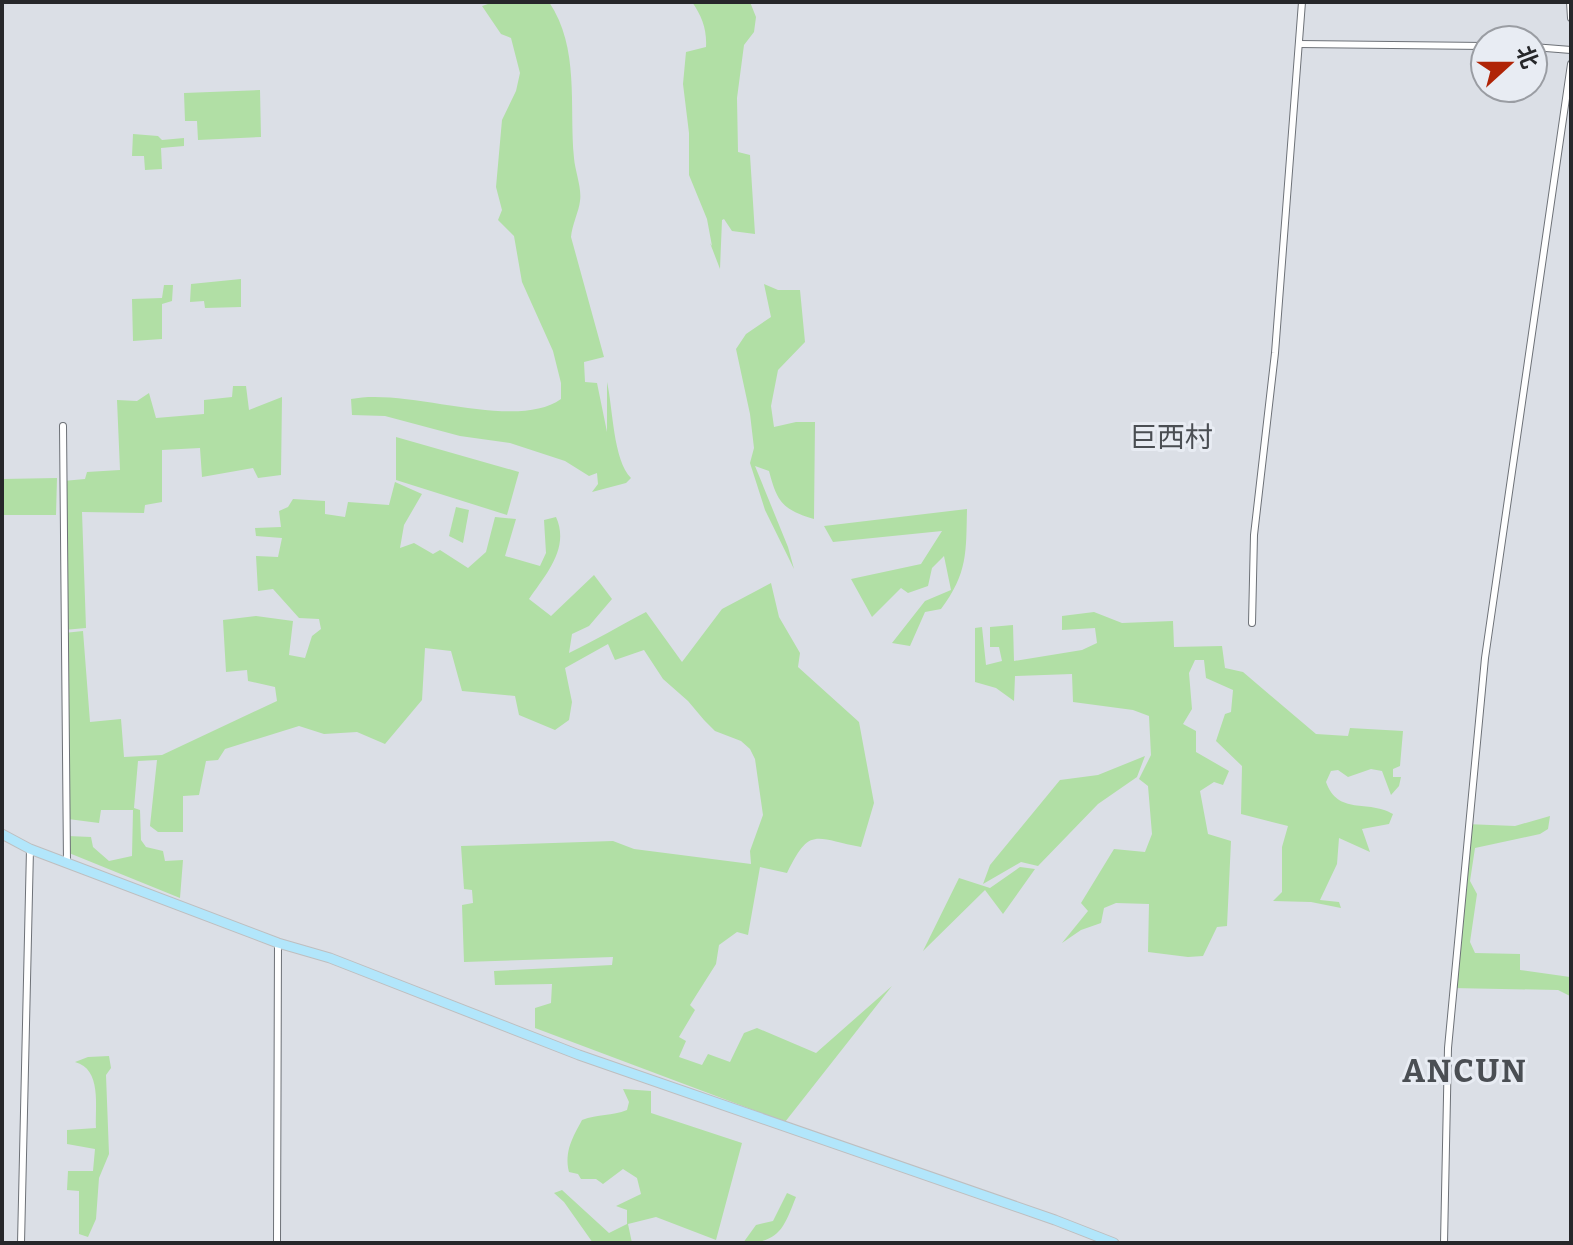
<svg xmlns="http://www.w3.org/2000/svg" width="1573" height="1245" viewBox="0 0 1573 1245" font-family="Bitter,'Noto Sans SC',serif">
<rect width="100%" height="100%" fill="#dbdfe6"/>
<g fill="#b1dfa5">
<path d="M494,2h55c31,46 20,104 25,156 1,13 8,30 6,43 -1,10 -8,24 -9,36l33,120 -20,5 1,20 12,1 10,49v-50c6,26 6,78 24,96l-5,5 -34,9 6,-8 -1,-11 -8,3 -24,-15 -55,-18 -50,-7 -75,-20 -33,-1 -1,-16c58,-12 164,33 210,0v-16l-8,-32 -31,-69 -8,-46 -16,-16 4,-10 -6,-23 6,-67 14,-29 4,-18 -9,-35 -10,-4 -19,-28z"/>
<path d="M692,2h58l6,15 -2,15 -10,13 -7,53 1,54 12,3 5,79 -23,-3 -8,-12 -2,1 -2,49 -10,-26 2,3 -5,-27 -18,-44v-42l-6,-49 3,-32 20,-5c1,-17 -4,-31 -14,-45z"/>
<polygon points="260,90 261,137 198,140 197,121 185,121 184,93"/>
<polygon points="133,134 158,136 162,140 184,138 184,146 161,148 162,169 145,170 144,156 132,156"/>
<polygon points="241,279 241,307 205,308 204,301 190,302 191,284"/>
<path d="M764,284l14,6h22l5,52 -27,28 -7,36 3,21 22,-5h19l-1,97c-31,-9 -37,-17 -45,-48l-14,-5 33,81 6,22 -29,-59 -15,-47 4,-15 -4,-34 -14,-65 10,-15 25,-17z"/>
<polygon points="164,285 173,285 172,301 162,304 162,339 133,341 132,299 162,298"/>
<polygon points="233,386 246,386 249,410 282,397 281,475 258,478 253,468 202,477 200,448 162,450 162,502 145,505 144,513 82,512 86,628 64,630 63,481 85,479 87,472 120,470 117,400 137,401 149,393 156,418 204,414 204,400 232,397"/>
<polygon points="396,437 519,472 507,515 396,480"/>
<polygon points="57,478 56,515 2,515 2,479"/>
<path d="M395,482l27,12 -18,31 -4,23 14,-5 19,11 7,-4 28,18 18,-16 9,-35 21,2 -11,37 35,10 6,-13 -2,-33 12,-3c14,31 -10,57 -27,82l22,17 43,-41 18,24 -23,27 -17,8 -3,19c27,-13 50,-27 77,-41l36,50 40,-53 49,-26 8,34 21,36 -2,14 61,55 15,81 -13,44c-47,-9 -51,-21 -74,26l-27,-6 -12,68 -11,-3 -18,13 -3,19 -26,41 5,5 -16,27 7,4 -7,16 23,8 6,-11 22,8 14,-29 13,-5 59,25 76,-67 -107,136 -250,-94v-20l16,-5 1,-19 -57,1 -1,-14 118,-6 1,-8 -149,5 -2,-57 11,-2 -1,-13 -8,-1 -3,-43 152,-5 21,8 117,15 -1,-13 13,-36 -8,-56 -5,-10 -9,-8 -26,-10 -11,-11 -16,-19 -25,-22 -19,-29 -29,10 -7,-16 -43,24 7,34 -3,18 -14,10 -36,-15 -4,-19 -53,-5 -11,-40 -26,-3 -3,52 -37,44 -28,-12 -33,2 -25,-8 -74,23 -7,11 -12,1 -7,34 -16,1v36h-25l-8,-6 7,-66 -19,1 -4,47 6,2 1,30 5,7 17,4 2,10 18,-1 -3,38 -111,-45 -1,-17 23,1 2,10 16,14 23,-5 1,-46h-32l-2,13 -31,-4 -4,-186 19,-2 7,91 31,-3 3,38 38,-2 115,-54 -2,-14 -27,-6 -1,-11 -21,2 -3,-52 33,-4 37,5 -4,34 16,3 7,-22 9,-7 -2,-10 -20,-1 -26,-29 -15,2 -2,-35 22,1 4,-19 -26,-2 -1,-8 26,-1 -2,-16 9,-4 5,-8 32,2v13l20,3 3,-15 41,3z"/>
<polygon points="456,507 469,510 463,543 449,536"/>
<path d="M967,509c-1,43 1,64 -26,100l-16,3 -15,34 -18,-3 33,-42 26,-11 -7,-34 -12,12 -4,18 -20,7 -7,-5 -29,29 -21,-38 70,-15 21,-33 -109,11 -9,-16z"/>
<path d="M1094,612l28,11 51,-2 1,26 48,-1 3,22 18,4 73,62 32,2 2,-8 53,3 -3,35 -7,3v8h8l-2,9 -8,9 -9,-24 -11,-2 -23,8 -10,-7 -7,1 -5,11c12,34 42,17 67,32l-4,10 -27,5 8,23 -31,-14 -2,26 -17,36 19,2 2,6 -30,-6 -38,-1 9,-9v-45l6,-21 -47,-12 1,-48 -26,-25 9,-27 6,-2 2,-22 -27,-12 -2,-18h-9l-6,13 3,36 -9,15 13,7v21l33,19 -6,14 -9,-3 -14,9 8,43 23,7 -4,85 -10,1 -14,29 -15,1 -40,-5 1,-48 -33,-1 -12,5 -3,15 -20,7 -19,13 26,-32 -7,-8 33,-54 31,3 7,-18 -4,-48 -9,-7 12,-24 -2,-39 -16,-6 -60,-8 -1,-28 -57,2 -1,25 -18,-13 -21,-6v-54l7,-1 4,38 16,-4 -3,-14h-9v-20l23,-2 1,36 68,-11 15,-7 -2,-15 -33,2v-14z"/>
<polygon points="1145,756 1137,777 1098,804 1038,866 1021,862 983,884 990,865 1060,780 1098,775"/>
<polygon points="1550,816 1548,829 1540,834 1475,848 1470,881 1477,894 1470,942 1475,953 1520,954 1520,970 1570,977 1570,996 1558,990 1452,988 1466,824 1515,826"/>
<polygon points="1020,867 1035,869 1003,914 985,890 923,951 959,878 990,888"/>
<path d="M109,1056l2,12 -5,7 3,79 -10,24 -3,41 -8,18 -9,-3v-43l-12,-1 1,-19h25l2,-22 -28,-5v-14l29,-2c-1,-22 6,-59 -21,-66l13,-5z"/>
<path d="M623,1089l28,2v22l91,30 -26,97 -60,-23 -28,7 4,19h-39l-29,-41 -10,-9 8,-3 47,43 18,-9v-14l-11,-4 25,-12 -4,-16 -14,-9 -20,15 -7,-5h-15l-3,-5 -9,-2c-5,-21 4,-35 13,-52 16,-6 30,-4 45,-10l2,-8z"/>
<path d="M787,1193l9,4c-12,30 -16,46 -53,46l13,-18 17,-4z"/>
</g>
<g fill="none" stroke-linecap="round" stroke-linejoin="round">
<defs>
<g id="minor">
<polyline points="1570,2 1571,18"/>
<polyline points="1299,44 1485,46"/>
<polyline points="1533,47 1571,50"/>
<polyline points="63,426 67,862"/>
<polyline points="1252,623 1254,535 1275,353 1302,2"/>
<polyline points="21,1243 30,849"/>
<polyline points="277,1243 278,943"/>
<polyline points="1444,1243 1448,1048 1485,658 1571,64"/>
</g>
<polyline id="primary" points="2,834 30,849 278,943 330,958 579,1055 1055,1220 1114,1243"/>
</defs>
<use href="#minor" stroke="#6d7177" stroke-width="8"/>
<use href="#primary" stroke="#bebebf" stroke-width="11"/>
<use href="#minor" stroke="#fff" stroke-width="6"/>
<use href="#primary" stroke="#b2e6fb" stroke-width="9"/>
</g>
<g text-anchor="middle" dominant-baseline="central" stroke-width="6" stroke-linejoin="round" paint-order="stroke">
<g font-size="28" fill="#4a4e53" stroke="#e8ecf3">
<text x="1171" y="437">巨西村</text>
</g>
<g font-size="32" font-weight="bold" letter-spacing="2" fill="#4a4e53" stroke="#e8ecf3">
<text x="1465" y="1071">ANCUN</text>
</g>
</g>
<rect width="1573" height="1245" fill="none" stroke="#26272a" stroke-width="8"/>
<g transform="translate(1509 64) rotate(69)"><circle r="38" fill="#e8ecf3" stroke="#9a9da3" stroke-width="2"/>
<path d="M0-6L14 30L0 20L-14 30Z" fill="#b02406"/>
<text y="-12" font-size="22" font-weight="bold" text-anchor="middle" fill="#26272a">北</text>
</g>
</svg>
